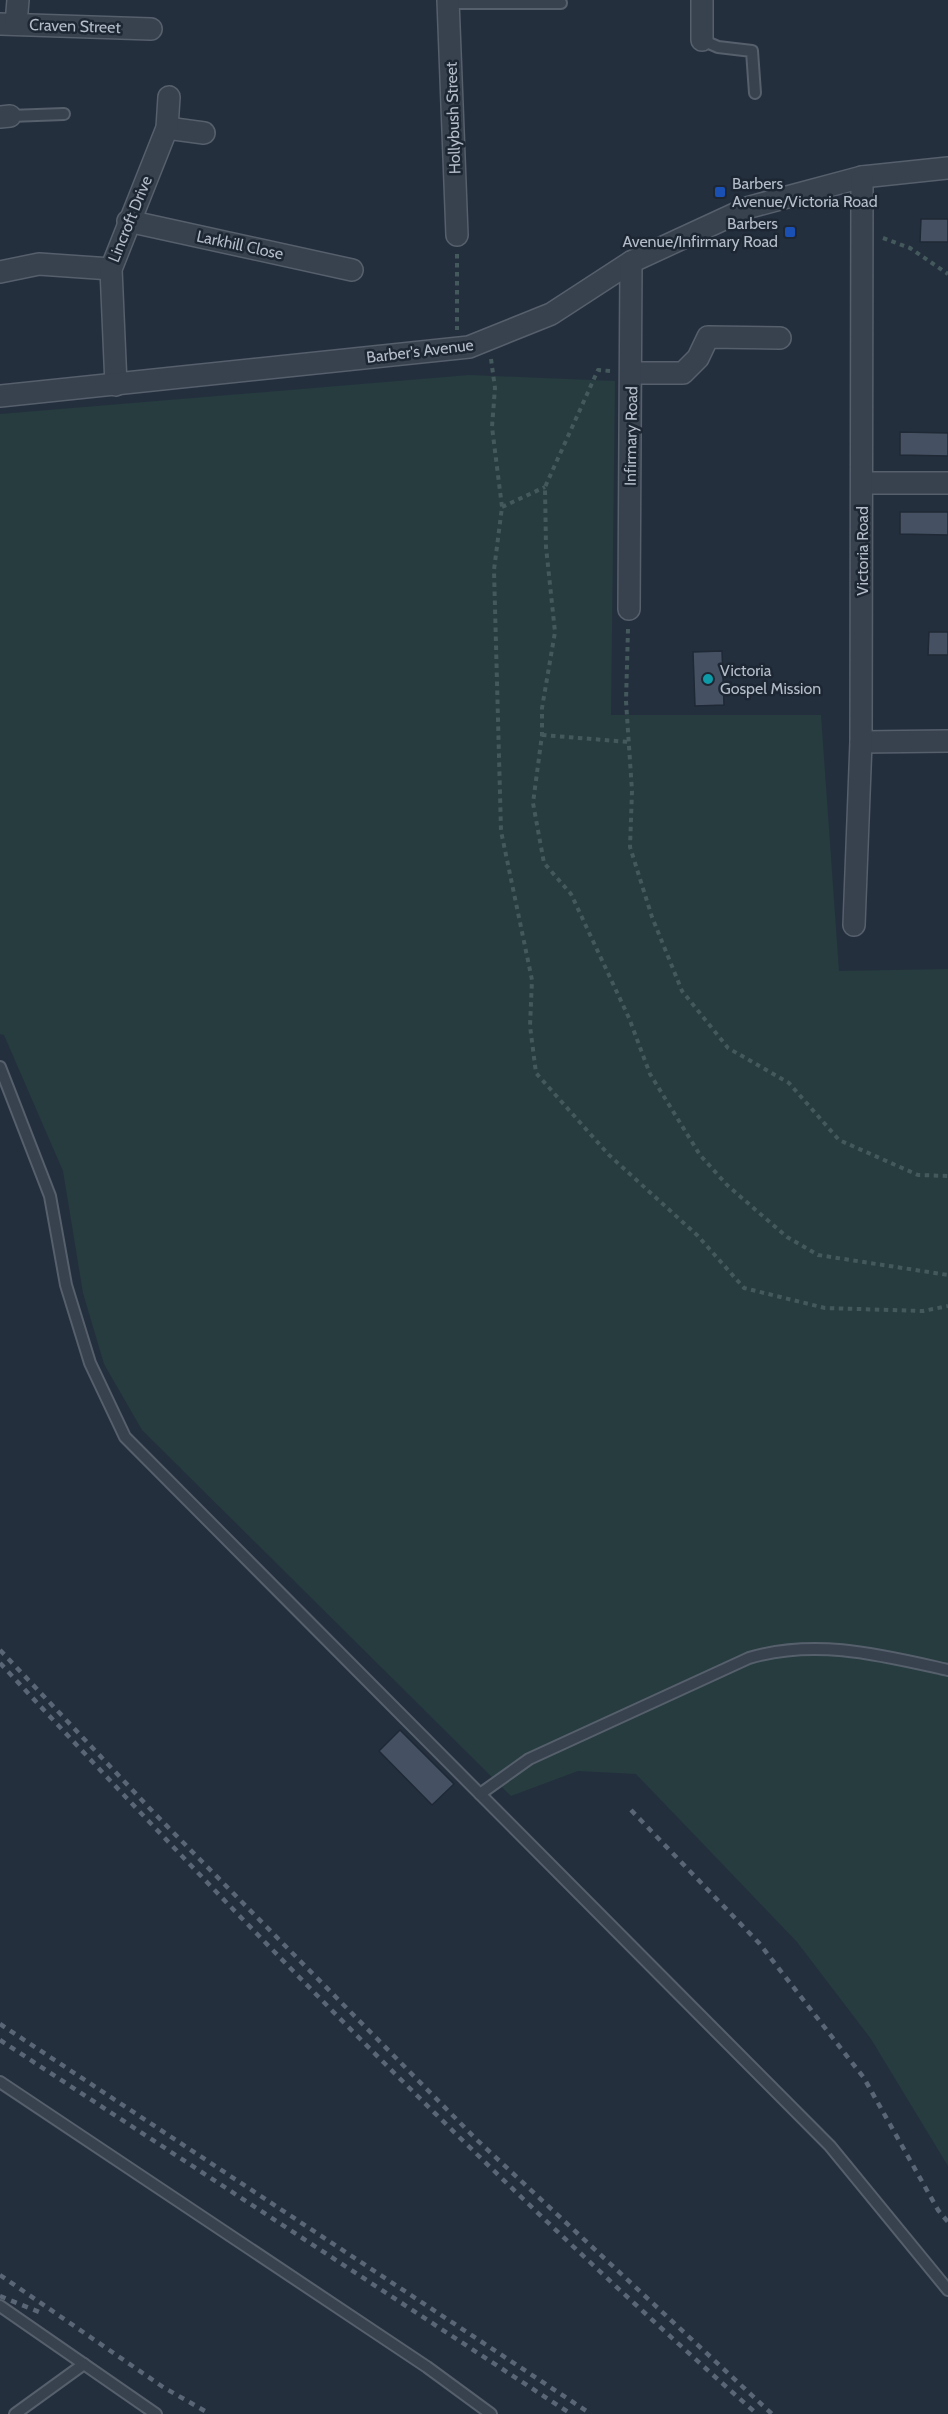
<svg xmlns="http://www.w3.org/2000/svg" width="948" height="2414" viewBox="0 0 948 2414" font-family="Cabin,sans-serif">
<rect width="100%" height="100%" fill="#242f3e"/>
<polygon fill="#263c3f" points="469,375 615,381 611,715 821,715 839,971 948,969 948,2166 871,2039 797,1942 636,1774 578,1771 511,1796 142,1430 104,1364 83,1293 63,1171 4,1035 0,1034 0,414"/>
<g fill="#455162" stroke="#1f2835" stroke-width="1.5">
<polygon points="921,219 948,219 948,242 920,242"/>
<polygon points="900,432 948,433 948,456 900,455"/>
<polygon points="900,512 948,512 948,535 900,534"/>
<polygon points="929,632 948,632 948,655 928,655"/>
<polygon points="722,651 724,705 695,706 693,652"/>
<polygon points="400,1730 454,1784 432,1805 379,1751"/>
</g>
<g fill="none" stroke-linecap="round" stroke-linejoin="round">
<defs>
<g id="lane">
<polyline points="448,3 561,3"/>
<polyline points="702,40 718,47 752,51 755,93"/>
<polyline points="10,116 64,114"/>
<polyline points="0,1067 50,1196 66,1285 90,1363 125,1437 830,2146 948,2290"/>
<path d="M480,1794l49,-35 220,-101c67,-20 132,-3 199,12"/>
<polyline points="0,2082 427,2367 491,2414"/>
<polyline points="0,2306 156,2414"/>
<polyline points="15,2414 84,2364"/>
</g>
<g id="street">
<polyline points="448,0 457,235"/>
<polyline points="0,24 151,29"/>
<polyline points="16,24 18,0"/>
<polyline points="702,40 702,0"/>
<polyline points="0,117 10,116"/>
<polyline points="167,128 204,133"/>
<polyline points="128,221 352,270"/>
<polyline points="0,272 39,264 111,269"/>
<polyline points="632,373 683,373 698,358 708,337 780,338"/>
<polyline points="116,385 111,269 167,128 169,97"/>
<polyline points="0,396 469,347 551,314 631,262 750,207 862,177 948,168"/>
<polyline points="862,483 948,483"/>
<polyline points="629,609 631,262"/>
<polyline points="861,742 948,741"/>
<polyline points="854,925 861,742 862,177"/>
</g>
</defs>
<use href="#lane" stroke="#565f6c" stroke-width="14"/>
<use href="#street" stroke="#565f6c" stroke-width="24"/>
<g stroke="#44595c" stroke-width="4" stroke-dasharray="4.5 4.5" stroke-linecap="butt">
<polyline points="883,238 910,248 948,274"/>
<polyline points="457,254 457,330"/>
<polyline points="491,359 495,388 492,427 502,507 494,570 501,831 532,980 530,1026 536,1073 609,1155 698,1236 744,1288 825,1308 923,1311 948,1306"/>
<polyline points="610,371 598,370 545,487 546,547 555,632 542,708 542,735 533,803 544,863 571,894 629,1018 650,1074 700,1155 727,1185 787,1237 818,1255 948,1275"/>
<polyline points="502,507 545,487"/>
<polyline points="628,629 626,701 632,791 630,847 652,917 682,991 728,1048 789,1083 839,1140 918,1175 948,1176"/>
<polyline points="542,735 629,742"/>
</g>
<use href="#lane" stroke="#38414e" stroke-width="10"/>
<use href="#street" stroke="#38414e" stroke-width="21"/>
<g stroke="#5a6575" stroke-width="4.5" stroke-dasharray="6 6" stroke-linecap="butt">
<polyline points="0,1650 156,1815 477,2140 772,2414"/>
<path d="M0,1663c242,260 490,516 757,751"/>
<polyline points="631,1810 759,1943 864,2078 938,2210 948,2222"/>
<polyline points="0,2024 591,2414"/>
<polyline points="0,2040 571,2414"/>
<polyline points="0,2275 163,2387 210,2414"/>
<polyline points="0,2296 44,2314"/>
</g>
</g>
<g fill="#1a4fb4" stroke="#1d2633" stroke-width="2">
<rect x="714" y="186" width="12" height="12" rx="3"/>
<rect x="784" y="226" width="12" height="12" rx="3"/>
</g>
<circle fill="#0f9aa8" stroke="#1d2633" stroke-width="2" cx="708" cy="679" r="6"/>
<g text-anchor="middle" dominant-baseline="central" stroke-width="5" stroke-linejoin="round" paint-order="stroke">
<g font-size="16" fill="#b4bcc9" stroke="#1d2633">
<text transform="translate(75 26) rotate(2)">Craven Street</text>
<text transform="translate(453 118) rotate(-92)">Hollybush Street</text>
<text transform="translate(130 219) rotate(-68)">Lincroft Drive</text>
<text transform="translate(240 245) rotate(12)">Larkhill Close</text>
<text transform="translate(420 351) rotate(-7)">Barber's Avenue</text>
<text transform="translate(631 436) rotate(-89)">Infirmary Road</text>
<text transform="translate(862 551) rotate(-90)">Victoria Road</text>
</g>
<g font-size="16" fill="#b4bcc9" stroke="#1d2633" text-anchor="start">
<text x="732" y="183">Barbers<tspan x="732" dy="18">Avenue/Victoria Road</tspan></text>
<text x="778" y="223" text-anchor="end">Barbers<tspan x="778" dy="18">Avenue/Infirmary Road</tspan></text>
<text x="720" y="670">Victoria<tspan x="720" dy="18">Gospel Mission</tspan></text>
</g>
</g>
</svg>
